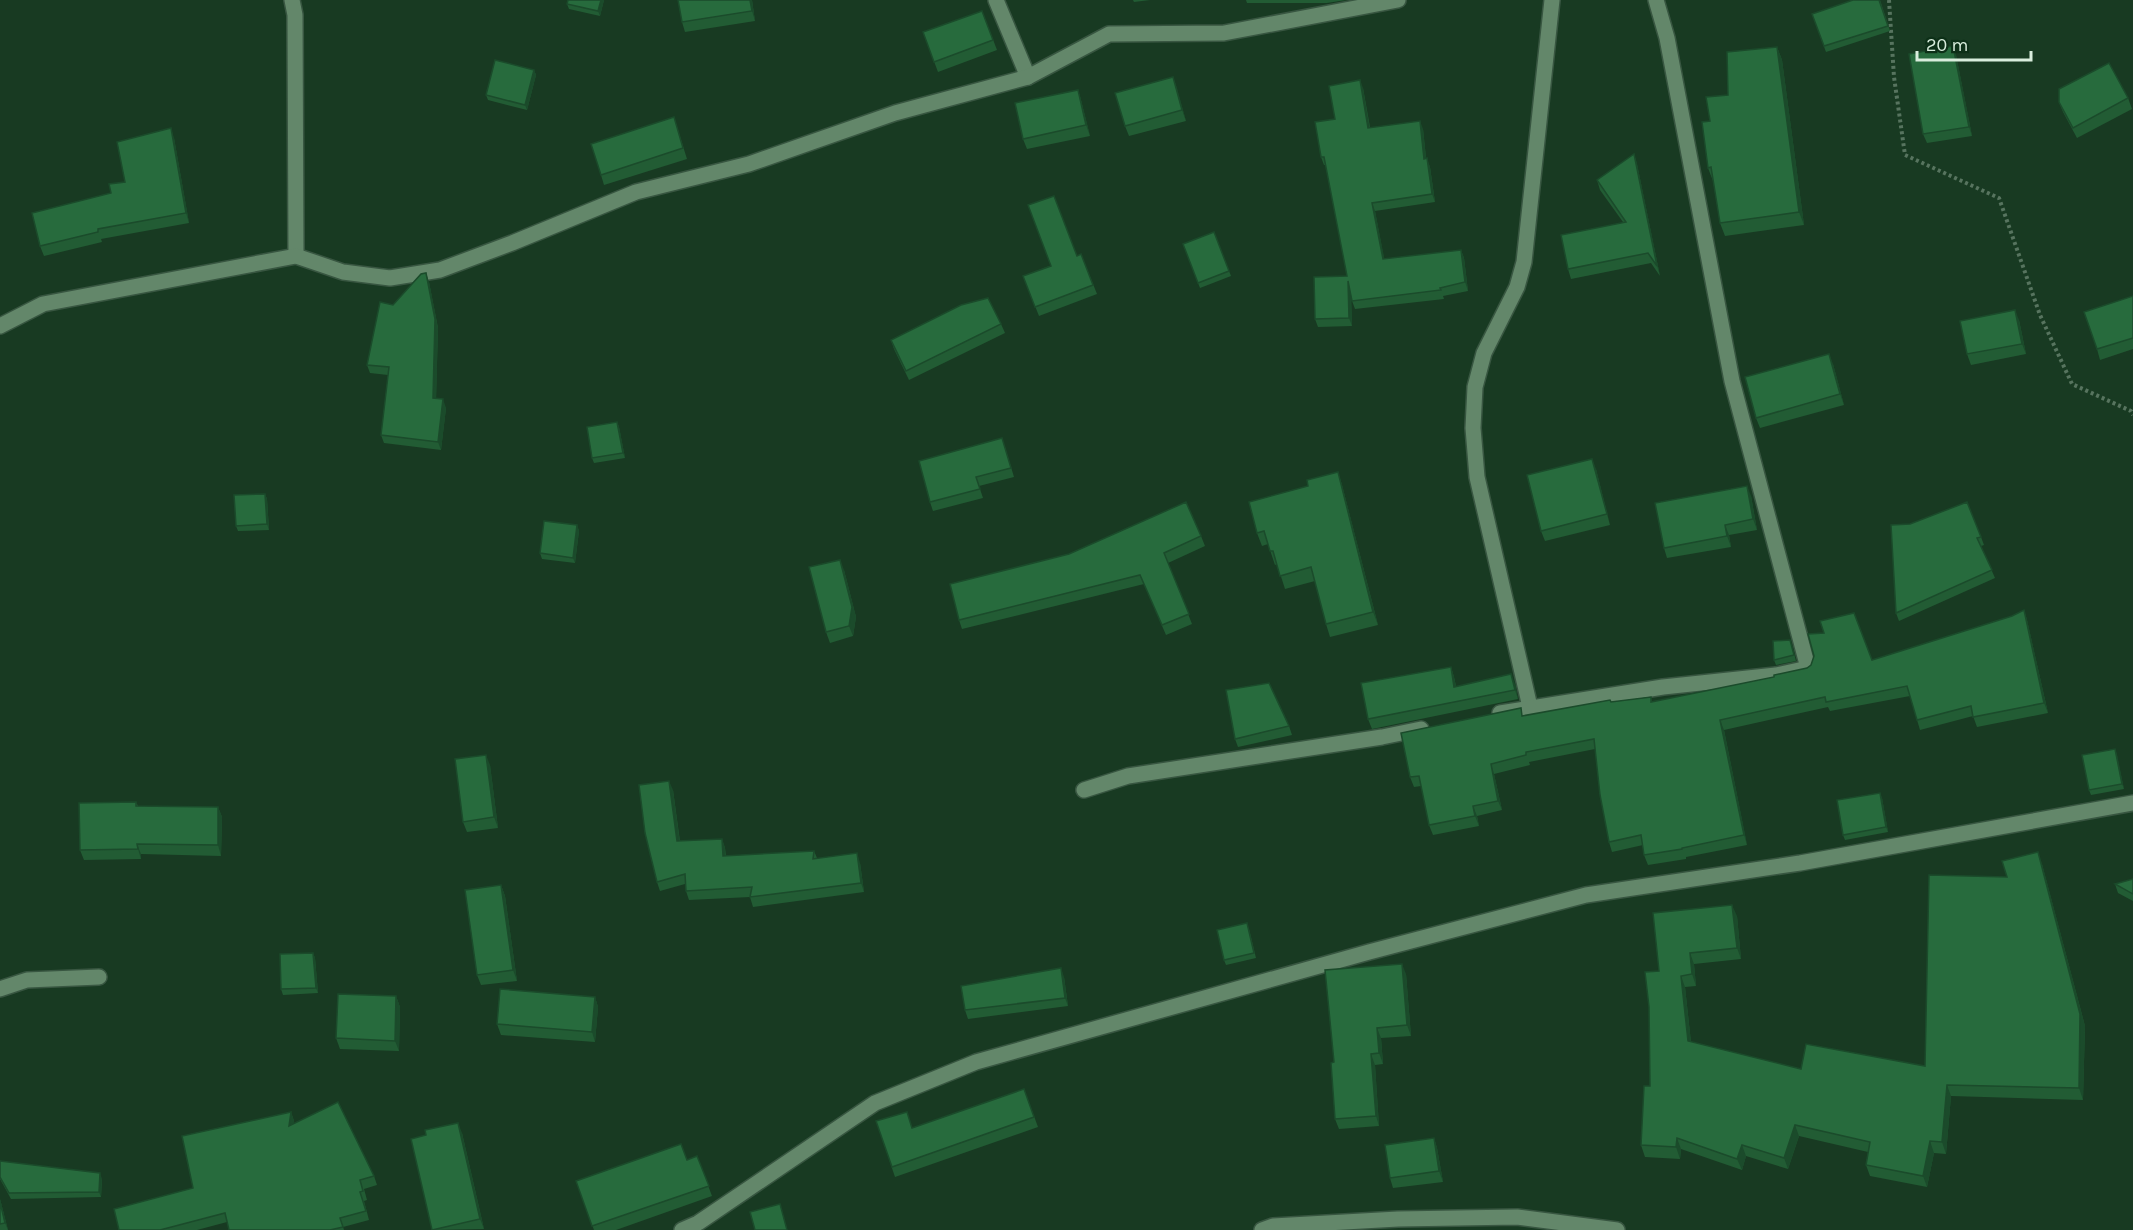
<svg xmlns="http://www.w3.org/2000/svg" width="2133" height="1230" viewBox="0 0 2133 1230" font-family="Karla,sans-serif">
<rect width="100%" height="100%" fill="#183a22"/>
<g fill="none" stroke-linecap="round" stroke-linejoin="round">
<defs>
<g id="street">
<polyline points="292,0 295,15 296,256"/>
<polyline points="996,0 1028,77"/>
<polyline points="0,326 43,304 296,256 343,272 390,278 440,270 512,243 636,192 749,164 895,113 1028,77 1109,34 1224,33 1398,0"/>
<polyline points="1530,707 1477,477 1473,428 1475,387 1484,353 1517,287 1524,262 1552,0"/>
<polyline points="1500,713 1663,687 1776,675 1808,668 1732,381 1667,38 1656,0"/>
<polyline points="1084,790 1128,776 1382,737 1421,729"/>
<polyline points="0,989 27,980 99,977"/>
<polyline points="682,1230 698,1223 875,1103 976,1062 1369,952 1586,895 1800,863 2133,803"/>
<polyline points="1262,1230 1273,1226 1398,1219 1517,1217 1617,1230"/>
</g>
</defs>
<use href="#street" stroke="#385641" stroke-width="18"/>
<polyline stroke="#57745f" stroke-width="4" stroke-dasharray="3 3" stroke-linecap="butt" points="1889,0 1894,77 1905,155 1999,198 2040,315 2072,384 2131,411 2133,415"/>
<use href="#street" stroke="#63876a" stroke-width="15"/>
</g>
<g fill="#225c34">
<polygon points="568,0 604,0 600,16 569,9 567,4"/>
<polygon points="678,0 752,0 755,21 685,32 682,22"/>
<polygon points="1133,0 1150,0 1134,2"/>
<polygon points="1246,0 1346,0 1327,3 1247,3"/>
<polygon points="1880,0 1890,31 1826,52 1812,14"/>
<polygon points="982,11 997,50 938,72 923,32"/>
<polygon points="1777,47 1782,60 1804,225 1725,236 1720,223 1713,181 1708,168 1710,121 1728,95"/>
<polygon points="1956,55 1972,136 1927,143 1923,134"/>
<polygon points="534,70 536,75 527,110 488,100 486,95"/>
<polygon points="1173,77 1186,121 1129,136 1125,126"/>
<polygon points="1363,88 1370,127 1423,129 1426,158 1430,167 1435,202 1375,211 1384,259 1461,250 1464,258 1468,291 1443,296 1444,299 1355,309 1351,298 1352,326 1318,327 1315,319 1347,276 1326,165 1324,165 1321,157 1335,119"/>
<polygon points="1078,90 1081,100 1090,136 1027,149 1023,139"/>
<polygon points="2128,98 2132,109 2077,138 2063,112 2059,102"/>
<polygon points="674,117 687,159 604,185 601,175"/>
<polygon points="174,138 189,223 101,239 102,242 44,256 40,246 111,193"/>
<polygon points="1634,154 1637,164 1660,276 1651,263 1571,279 1568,269 1623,222 1600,190 1597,180"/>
<polygon points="1214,232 1231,276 1200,288 1183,244"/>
<polygon points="1081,254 1097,294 1039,316 1023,276"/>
<polygon points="429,282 438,328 436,398 446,408 441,450 384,443 381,435 388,375 370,373 367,365 393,305"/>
<polygon points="2133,296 2133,349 2100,360 2097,349"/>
<polygon points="2019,320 2026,354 1971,365 1967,354"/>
<polygon points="1001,324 1005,333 909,380 894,349 891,340"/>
<polygon points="1833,364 1844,405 1760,428 1756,418"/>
<polygon points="617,422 619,427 625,458 594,463 592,458"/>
<polygon points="1005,447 1014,477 979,486 983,498 933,511 930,502"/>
<polygon points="1596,469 1610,525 1545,541 1541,531"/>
<polygon points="1338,472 1342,485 1378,625 1330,637 1326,624 1315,581 1285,589 1277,564 1275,565 1268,544 1262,546 1257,533 1308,486"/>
<polygon points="265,494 267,499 269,530 238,531 236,526"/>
<polygon points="1751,496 1757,530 1729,535 1731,547 1667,558 1664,548"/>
<polygon points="577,525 579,531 575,563 542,559 540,553"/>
<polygon points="1891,525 1981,537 1984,545 1981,546 1995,578 1899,621 1896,613"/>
<polygon points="1201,536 1205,546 1168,563 1192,624 1166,635 1144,584 962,629 959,620"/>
<polygon points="844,570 856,617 853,636 830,643 826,632"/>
<polygon points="2024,610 2027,620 2048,713 1977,727 1973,716 1920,730 1910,696 1830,711 1828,707 1724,730 1747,845 1686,857 1686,859 1648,865 1644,855 1643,845 1612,852 1609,842 1595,749 1529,762 1530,765 1494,774 1502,810 1477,816 1479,826 1433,835 1429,825 1421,786 1414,787 1410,777 1611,702 1651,697 1652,702 1872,660 2012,616"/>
<polygon points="1792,645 1796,661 1776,665 1774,660"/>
<polygon points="1451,667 1454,677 1456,686 1515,684 1518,699 1372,729 1368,719"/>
<polygon points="1289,726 1292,735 1238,747 1235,739"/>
<polygon points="2115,749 2124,789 2091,795 2089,790"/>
<polygon points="490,765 498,828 467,832 463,822"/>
<polygon points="673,790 680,841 722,839 725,848 726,856 814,851 817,858 860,863 864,892 753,907 750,897 689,900 686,891 685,884 660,891 657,882"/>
<polygon points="1882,798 1888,832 1845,840 1843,835"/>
<polygon points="136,802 138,806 218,807 222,817 221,856 141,854 141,859 84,860 80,850"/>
<polygon points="2042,864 2085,1026 2083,1100 1951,1096 1946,1154 1934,1153 1927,1187 1870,1176 1866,1165 1868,1152 1799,1136 1788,1169 1746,1156 1742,1170 1681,1149 1680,1159 1645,1157 1641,1145 1650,1086 1649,1007 1659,971 1737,916 1741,959 1694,964 1696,986 1685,987 1691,1042 1801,1069 1925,1066 2007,877"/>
<polygon points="2133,879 2133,901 2118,893 2115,884"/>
<polygon points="501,885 505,896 517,981 481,985 477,975"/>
<polygon points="1249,929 1256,958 1226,965 1224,960"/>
<polygon points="313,953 315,958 318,993 283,995 281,989"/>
<polygon points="1406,974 1411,1036 1381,1038 1383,1064 1375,1065 1379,1126 1339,1129 1335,1119 1334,1062"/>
<polygon points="1064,977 1068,1006 968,1019 965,1010"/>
<polygon points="396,996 400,1007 399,1051 340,1049 336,1038"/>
<polygon points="595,997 598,1007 595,1042 501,1035 497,1024"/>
<polygon points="1024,1089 1038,1127 895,1177 876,1121 913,1128"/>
<polygon points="291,1112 294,1121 293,1124 374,1176 377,1185 364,1189 367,1200 364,1201 369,1220 343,1227 344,1230 229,1230 227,1222 197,1230 119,1230 193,1188"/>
<polygon points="462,1133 484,1229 432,1230 426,1135"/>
<polygon points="1434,1138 1437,1148 1443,1182 1393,1188 1390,1178"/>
<polygon points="697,1156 712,1196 616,1230 594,1230 576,1181 687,1160"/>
<polygon points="0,1161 102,1179 101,1197 11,1199 0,1179"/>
<polygon points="0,1199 8,1230 0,1230"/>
</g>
<g fill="#1b4b2b">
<polygon points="601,0 604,0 600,16 598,11"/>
<polygon points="750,0 752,0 755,21 752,11"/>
<polygon points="1953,46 1956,55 1972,136 1969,127"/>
<polygon points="1777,47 1782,60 1804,225 1799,212"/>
<polygon points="534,70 536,75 527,110 525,105"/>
<polygon points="1173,77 1177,88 1186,121 1182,110"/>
<polygon points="1360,80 1363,88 1371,136 1368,128"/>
<polygon points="1078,90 1081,100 1090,136 1086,125"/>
<polygon points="1420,121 1423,129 1427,167 1424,159"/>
<polygon points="171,128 174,138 189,223 186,213"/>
<polygon points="1634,154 1637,164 1660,276 1657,266"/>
<polygon points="1427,158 1430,167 1435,202 1432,194"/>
<polygon points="1372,203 1375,211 1386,267 1383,259"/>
<polygon points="1461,250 1464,258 1468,291 1465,282"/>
<polygon points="426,273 429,282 438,328 436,406 433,398"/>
<polygon points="1348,281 1351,289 1352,326 1349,318"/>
<polygon points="2015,310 2019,320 2026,354 2022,344"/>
<polygon points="1829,354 1833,364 1844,405 1840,394"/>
<polygon points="443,399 446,408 441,450 438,442"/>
<polygon points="617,422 619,427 625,458 623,453"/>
<polygon points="1592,459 1596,469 1610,525"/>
<polygon points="1338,472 1342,485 1378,625 1373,612"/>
<polygon points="1747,486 1751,496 1757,530 1753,519"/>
<polygon points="265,494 267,499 269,530 267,524"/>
<polygon points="577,525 579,531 575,563 573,558"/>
<polygon points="1725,525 1729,535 1731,547 1727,536"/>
<polygon points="840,560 844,570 856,617 853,636 849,626"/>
<polygon points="2024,610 2027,620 2048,713 2044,703"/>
<polygon points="1451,667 1454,677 1458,696 1454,687"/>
<polygon points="1511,674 1515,684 1518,699 1515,690"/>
<polygon points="1720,720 1724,730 1747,845 1744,835"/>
<polygon points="2115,749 2117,754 2124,789 2122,784"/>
<polygon points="486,755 490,765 498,828 494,817"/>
<polygon points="1491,764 1494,774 1502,810 1498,801"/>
<polygon points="669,781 673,790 681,851 677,841"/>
<polygon points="1880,793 1882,798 1888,832 1886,827"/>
<polygon points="1473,806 1477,816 1479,826 1475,816"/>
<polygon points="218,807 222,817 221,856 218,845"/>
<polygon points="722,839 725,848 726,866 723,856"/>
<polygon points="137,844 141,854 141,859 138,849"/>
<polygon points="2038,852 2042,864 2085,1026 2083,1100 2079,1088"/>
<polygon points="857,853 860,863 864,892 861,883"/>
<polygon points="501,885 505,896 517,981 513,970"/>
<polygon points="1732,905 1737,916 1741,959 1737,948"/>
<polygon points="313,953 315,958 318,993 316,988"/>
<polygon points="1690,953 1694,964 1696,986 1692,974"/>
<polygon points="1402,964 1406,974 1411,1036 1407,1025"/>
<polygon points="1061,968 1064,977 1068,1006 1065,998"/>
<polygon points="1681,976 1685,987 1692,1052 1688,1041"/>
<polygon points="396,996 400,1007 399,1051 395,1041"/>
<polygon points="595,997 598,1007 595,1042 592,1032"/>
<polygon points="1377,1028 1381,1038 1383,1064 1379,1053"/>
<polygon points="1371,1054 1375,1065 1379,1126 1376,1116"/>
<polygon points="1947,1085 1951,1096 1946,1154 1942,1142"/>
<polygon points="291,1112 294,1121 292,1135 289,1126"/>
<polygon points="458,1123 462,1133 484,1229 480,1219"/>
<polygon points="1795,1125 1799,1136 1788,1169 1784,1158"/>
<polygon points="1434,1138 1437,1148 1443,1182 1439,1171"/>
<polygon points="1677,1138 1681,1149 1680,1159 1676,1147"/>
<polygon points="1930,1141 1934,1153 1927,1187 1923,1176"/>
<polygon points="1742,1145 1746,1156 1742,1170 1737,1159"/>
<polygon points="100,1173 102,1179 101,1197 99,1192"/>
<polygon points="0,1199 8,1230 5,1223 0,1202"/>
</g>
<g fill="#276b3d" stroke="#1b4b2b" stroke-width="1.5">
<polygon points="568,0 601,0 598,11 567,4"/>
<polygon points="678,0 750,0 752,11 682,22"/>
<polygon points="1853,0 1879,0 1888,26 1824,46 1812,14"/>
<polygon points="982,11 993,40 934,62 923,32"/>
<polygon points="1953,46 1969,127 1923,134 1909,54"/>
<polygon points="1777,47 1799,212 1720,223 1711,167 1708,168 1702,122 1710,121 1706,97 1728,95 1727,52"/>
<polygon points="495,60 534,70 525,105 486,95"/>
<polygon points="2109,63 2128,98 2073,128 2059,102 2059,89"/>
<polygon points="1173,77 1182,110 1125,126 1115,93"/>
<polygon points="1360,80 1368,128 1420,121 1424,159 1427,158 1432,194 1372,203 1383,259 1461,250 1465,282 1440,288 1441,290 1352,301 1348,281 1349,318 1315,319 1314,277 1347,276 1324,157 1321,157 1315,122 1335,119 1329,86"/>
<polygon points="1078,90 1086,125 1023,139 1015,103"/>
<polygon points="674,117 683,148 601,175 591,144"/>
<polygon points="171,128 186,213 98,229 98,232 40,246 32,213 111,193 109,184 125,182 117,142"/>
<polygon points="1634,154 1657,266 1648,253 1568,269 1561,235 1626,222 1597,180"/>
<polygon points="1054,196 1077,256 1081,254 1093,285 1035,307 1023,276 1051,266 1028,205"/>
<polygon points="1214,232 1229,271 1198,283 1183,244"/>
<polygon points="426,273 435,319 433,398 443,399 438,442 381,435 389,367 367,365 380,302 393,305 421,274"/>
<polygon points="2133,296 2133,338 2097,349 2084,312"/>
<polygon points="988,298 1001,324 906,371 891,340 961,305"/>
<polygon points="2015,310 2022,344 1967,354 1960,321"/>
<polygon points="1829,354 1840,394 1756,418 1745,377"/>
<polygon points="617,422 623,453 592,458 587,427"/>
<polygon points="1002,438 1011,468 976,477 980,489 930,502 919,461"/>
<polygon points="1592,459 1607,514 1541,531 1527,475"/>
<polygon points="1338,472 1373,612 1326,624 1311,567 1280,576 1273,551 1270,551 1264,531 1257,533 1249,502 1308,486 1307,480"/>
<polygon points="1747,486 1753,519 1725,525 1727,536 1664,548 1655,503"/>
<polygon points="265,494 267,524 236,526 234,495"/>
<polygon points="1186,502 1201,536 1164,553 1189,614 1162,625 1140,575 959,620 950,584 1069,554"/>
<polygon points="1967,502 1981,537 1977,538 1992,570 1896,613 1891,525 1910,524"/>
<polygon points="544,521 577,525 573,558 540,553"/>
<polygon points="840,560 852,607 849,626 826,632 809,567"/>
<polygon points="2024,610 2044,703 1973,717 1971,706 1917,720 1907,686 1826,702 1825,697 1720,720 1744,835 1682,848 1682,849 1644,855 1641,835 1609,842 1600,795 1594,739 1526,752 1526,755 1491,764 1498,801 1473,806 1475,816 1429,825 1419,776 1410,777 1401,733 1521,708 1522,716 1610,700 1611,702 1651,697 1651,702 1774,677 1774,675 1807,668 1811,665 1814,656 1808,634 1824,633 1820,621 1854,613 1872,660 2012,616"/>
<polygon points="1790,640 1794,655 1774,660 1773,641"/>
<polygon points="1451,667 1454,687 1511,674 1515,690 1368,719 1361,683"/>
<polygon points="1269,683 1289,726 1235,739 1226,690"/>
<polygon points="2115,749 2122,784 2089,790 2082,755"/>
<polygon points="486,755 494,817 463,822 455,759"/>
<polygon points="669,781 677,841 722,839 723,856 814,851 813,859 857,853 861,883 750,897 752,887 686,891 685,874 657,882 645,833 639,785"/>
<polygon points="1880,793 1886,827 1843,835 1837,800"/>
<polygon points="136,802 136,806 218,807 218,845 137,844 138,849 80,850 79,803"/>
<polygon points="2038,852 2080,1014 2079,1088 1947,1085 1942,1142 1930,1141 1923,1176 1866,1165 1870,1142 1795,1125 1784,1158 1742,1145 1737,1159 1677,1138 1676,1147 1641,1145 1644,1086 1650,1086 1649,1007 1645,972 1659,971 1653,913 1732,905 1737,948 1690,953 1692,974 1681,976 1688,1041 1801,1069 1806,1044 1925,1066 1929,875 2007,877 2002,861"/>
<polygon points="2133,879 2133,894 2115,884"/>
<polygon points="501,885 513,970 477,975 465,890"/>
<polygon points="1247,923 1254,953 1224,960 1217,930"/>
<polygon points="313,953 316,988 281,989 280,954"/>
<polygon points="1402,964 1407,1025 1377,1028 1379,1053 1371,1054 1376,1116 1335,1119 1331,1063 1334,1062 1325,970"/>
<polygon points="1061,968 1065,998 965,1010 961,986"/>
<polygon points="500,989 595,997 592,1032 497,1024"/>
<polygon points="338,994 396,996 395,1041 336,1038"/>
<polygon points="1024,1089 1034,1117 892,1167 876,1121 907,1112 912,1128"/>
<polygon points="338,1102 374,1176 360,1180 363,1191 360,1192 366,1211 340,1218 343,1227 330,1230 229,1230 225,1213 160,1230 119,1230 114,1209 193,1188 182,1136 291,1112 289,1126"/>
<polygon points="458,1123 480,1219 432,1230 411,1139 426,1135 425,1130"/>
<polygon points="1434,1138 1439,1171 1390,1178 1385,1145"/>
<polygon points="681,1144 687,1160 697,1156 709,1186 592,1226 576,1181"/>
<polygon points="0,1161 100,1173 99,1192 9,1193 0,1177"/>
<polygon points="0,1202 5,1223 0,1224"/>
<polygon points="780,1204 787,1230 755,1230 750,1212"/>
</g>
<path d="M1917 51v9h114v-9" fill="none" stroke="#d9eddd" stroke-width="3"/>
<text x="1926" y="51" font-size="18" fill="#d9eddd" stroke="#0d3018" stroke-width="4.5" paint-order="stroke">20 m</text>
</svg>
